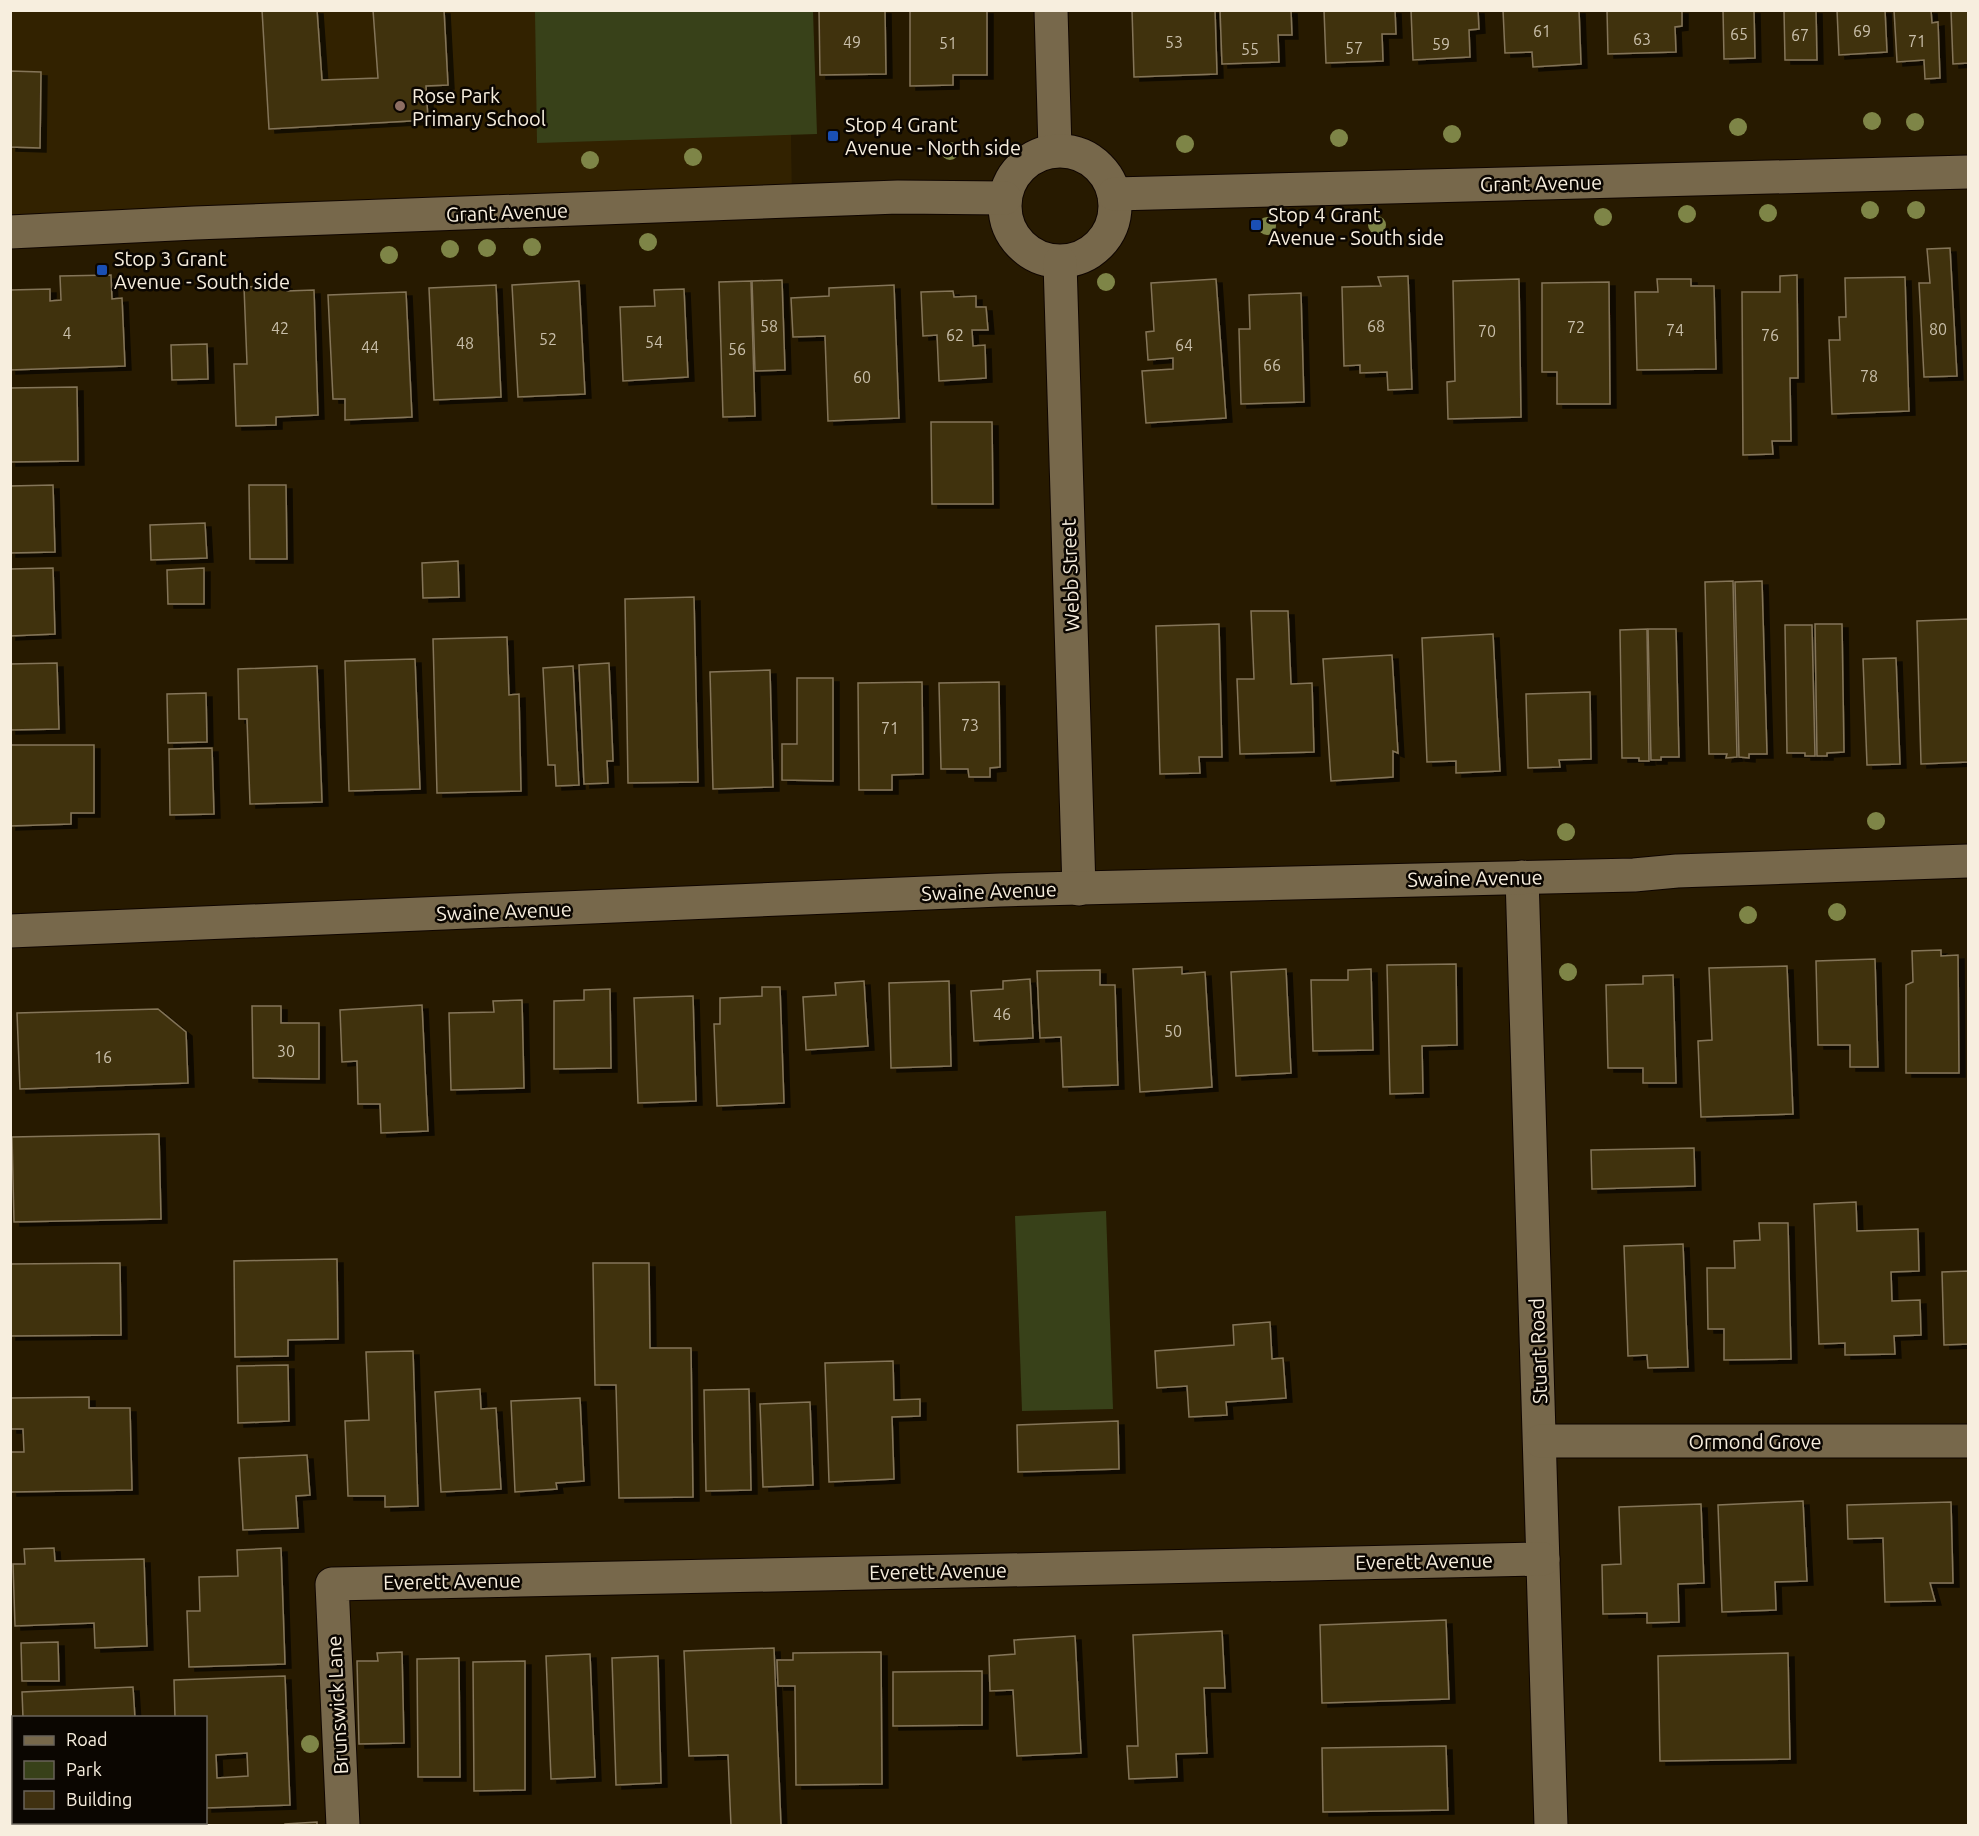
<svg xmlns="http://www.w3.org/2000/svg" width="1979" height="1836" viewBox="0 0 1979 1836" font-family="Ubuntu,sans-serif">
<defs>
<filter id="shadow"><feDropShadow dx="6" dy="4" stdDeviation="0" flood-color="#0009"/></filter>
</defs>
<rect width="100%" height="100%" fill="#271a00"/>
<polygon fill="#322200" points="10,11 789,11 792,201 11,230"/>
<g fill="#384119">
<polygon points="535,11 813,11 817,134 537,143"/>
<polygon points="1106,1211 1113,1409 1022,1411 1015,1216"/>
</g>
<g fill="#403110" stroke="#847558" stroke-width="1.5" fill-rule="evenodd" filter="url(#shadow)">
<polygon points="262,10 317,10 322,80 378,78 373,10 444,10 448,85 426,86 428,120 269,129"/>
<polygon points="819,10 885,10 886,74 820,75"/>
<polygon points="910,10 987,10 987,75 953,75 953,85 910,86"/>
<polygon points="1132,10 1215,10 1217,74 1134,77"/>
<polygon points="1220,10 1291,10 1292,35 1278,35 1279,62 1222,64"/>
<polygon points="1324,10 1395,10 1396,34 1382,34 1383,61 1326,63"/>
<polygon points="1411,10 1478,10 1479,29 1469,30 1470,57 1413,60"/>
<polygon points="1503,10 1579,10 1581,64 1533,67 1532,52 1505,53"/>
<polygon points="1607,10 1682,10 1682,26 1675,27 1676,52 1608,54"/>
<polygon points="1723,10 1754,10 1755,58 1724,59"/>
<polygon points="1784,10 1816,10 1817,60 1785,60"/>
<polygon points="1837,10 1885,10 1887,52 1839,55"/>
<polygon points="1894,10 1931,10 1932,23 1938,22 1940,78 1925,79 1924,60 1897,62"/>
<polygon points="1951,10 1968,10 1968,63 1953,64"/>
<polygon points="10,71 41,72 40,148 10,147"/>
<polygon points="1950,248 1957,376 1924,377 1919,283 1930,283 1927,249"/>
<polygon points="111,275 112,299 122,298 125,366 10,370 10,290 50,289 50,301 61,300 60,276"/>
<polygon points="1797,275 1798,378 1790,378 1791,441 1772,441 1773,454 1743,455 1742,292 1780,292 1780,276"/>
<polygon points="1408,276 1412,389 1388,390 1387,372 1360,373 1360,365 1344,366 1342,287 1381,286 1378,277"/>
<polygon points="1905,277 1909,411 1832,414 1829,340 1840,340 1839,317 1846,317 1845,278"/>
<polygon points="1216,279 1226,418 1146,423 1142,371 1173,369 1173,358 1148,360 1146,332 1154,331 1151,283"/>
<polygon points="1519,279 1521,417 1448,419 1447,382 1455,381 1453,281"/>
<polygon points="1657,279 1691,279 1691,286 1714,286 1716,369 1637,370 1635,292 1658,292"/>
<polygon points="782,280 785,370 755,371 752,281"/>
<polygon points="579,281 585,394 518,397 512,285"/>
<polygon points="751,281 755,416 723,417 719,282"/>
<polygon points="1609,282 1610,404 1557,404 1557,372 1542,372 1542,283"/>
<polygon points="286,285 287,291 314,290 318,415 276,417 276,425 236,426 234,364 247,364 244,287"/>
<polygon points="496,285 501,397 434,400 429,288"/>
<polygon points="894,285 899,418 828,421 825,336 793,337 791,298 829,296 829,288"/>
<polygon points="684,289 688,377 623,381 620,307 655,306 654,290"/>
<polygon points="953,291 954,297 976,296 976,307 986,307 988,330 972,330 973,346 985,345 986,378 939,381 937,335 923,336 921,292"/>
<polygon points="406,292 412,417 345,420 345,399 333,399 328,295"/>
<polygon points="1301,293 1304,402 1241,404 1239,329 1250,329 1249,295"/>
<polygon points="207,344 208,379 172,380 171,345"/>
<polygon points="77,387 78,461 10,462 10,388"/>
<polygon points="931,422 992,422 993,504 932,504"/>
<polygon points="53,485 55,552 10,553 10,486"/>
<polygon points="249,485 286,485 287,559 250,559"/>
<polygon points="205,523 207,558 151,560 150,525"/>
<polygon points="458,561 459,597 423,598 422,563"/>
<polygon points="53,568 55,634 10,636 10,569"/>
<polygon points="204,568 204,604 168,604 167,570"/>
<polygon points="1733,581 1737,757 1726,758 1727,754 1709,754 1705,582"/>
<polygon points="1762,581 1767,754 1749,754 1749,758 1739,757 1735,582"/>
<polygon points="694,597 698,782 628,783 625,599"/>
<polygon points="1251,611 1288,611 1291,684 1312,683 1314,752 1240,754 1237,679 1254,679"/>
<polygon points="1968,619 1968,762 1921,764 1917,621"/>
<polygon points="1219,624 1222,757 1199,757 1200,773 1160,774 1156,626"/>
<polygon points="1815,624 1842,624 1844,752 1827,753 1827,756 1817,756"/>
<polygon points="1785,625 1812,625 1815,756 1805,756 1805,753 1787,753"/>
<polygon points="1647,629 1649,761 1639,761 1639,758 1622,758 1620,630"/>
<polygon points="1648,629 1676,629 1679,757 1661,757 1661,760 1651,760"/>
<polygon points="1493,634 1500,771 1456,773 1456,761 1427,762 1422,638"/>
<polygon points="507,637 509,695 519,694 521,791 437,793 433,639"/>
<polygon points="1392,655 1398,753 1393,751 1393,777 1331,781 1323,659"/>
<polygon points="1896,658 1900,764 1867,765 1863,659"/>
<polygon points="415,659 420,789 349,791 345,661"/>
<polygon points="57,663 59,729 10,730 10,664"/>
<polygon points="609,663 613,761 607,761 608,783 584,784 579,665"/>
<polygon points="317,666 322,802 250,804 247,719 239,719 238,669"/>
<polygon points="573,666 579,785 556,786 555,765 548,765 543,668"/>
<polygon points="770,670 773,787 713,789 710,672"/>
<polygon points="797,678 833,678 833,781 782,780 782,744 797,744"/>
<polygon points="922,682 923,774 892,775 892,790 859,790 858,683"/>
<polygon points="999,682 1000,767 990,768 990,777 969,777 968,769 941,769 939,683"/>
<polygon points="1590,692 1591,759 1559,760 1560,767 1528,768 1526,694"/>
<polygon points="206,693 207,742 168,743 167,694"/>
<polygon points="10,745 94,745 94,813 71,813 71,824 10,826"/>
<polygon points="212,748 214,814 170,815 169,749"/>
<polygon points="1941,950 1941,956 1958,955 1959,1073 1906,1073 1906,985 1913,982 1912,951"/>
<polygon points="1875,959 1878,1067 1850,1067 1850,1045 1818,1045 1816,961"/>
<polygon points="1456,964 1457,1045 1422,1046 1423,1093 1390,1094 1387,965"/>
<polygon points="1787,966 1793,1114 1701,1117 1698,1041 1712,1040 1709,968"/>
<polygon points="1182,967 1182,974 1205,972 1212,1087 1140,1092 1133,969"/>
<polygon points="1286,969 1291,1073 1236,1076 1231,972"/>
<polygon points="1371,969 1373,1050 1313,1051 1311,980 1348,980 1348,970"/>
<polygon points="1100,970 1100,985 1115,985 1118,1085 1063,1087 1061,1037 1040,1038 1037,971"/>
<polygon points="1673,975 1676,1083 1643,1083 1643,1068 1608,1068 1606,985 1643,984 1643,976"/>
<polygon points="1030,979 1033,1038 974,1041 971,991 1003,989 1003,981"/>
<polygon points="864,981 868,1046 806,1050 803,997 836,995 835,983"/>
<polygon points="949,981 951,1066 891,1068 889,983"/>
<polygon points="762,987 780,987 784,1103 717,1106 714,1024 720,1024 720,998 762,996"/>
<polygon points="610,989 611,1068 554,1069 554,1001 584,1000 584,990"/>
<polygon points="693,996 696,1101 638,1103 634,998"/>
<polygon points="522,1000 524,1088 451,1090 449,1013 494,1012 493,1001"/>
<polygon points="422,1005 428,1131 381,1133 380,1104 358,1104 357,1061 342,1062 340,1010"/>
<polygon points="252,1006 281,1006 281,1023 319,1023 319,1079 253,1078"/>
<polygon points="158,1009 186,1032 188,1083 20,1089 17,1013"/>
<polygon points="159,1134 161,1219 14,1222 12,1137"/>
<polygon points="1694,1148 1695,1186 1592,1189 1591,1150"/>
<polygon points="1856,1202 1857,1231 1918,1229 1919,1271 1891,1272 1892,1301 1920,1300 1921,1335 1894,1336 1895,1354 1845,1355 1845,1343 1819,1344 1814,1204"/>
<polygon points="1759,1223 1788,1223 1791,1359 1724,1360 1724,1329 1708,1329 1707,1268 1735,1268 1734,1241 1760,1240"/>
<polygon points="1683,1244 1688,1367 1648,1368 1647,1355 1628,1356 1624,1246"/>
<polygon points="337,1259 338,1339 288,1340 288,1356 235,1357 234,1261"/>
<polygon points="120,1263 121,1335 10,1336 10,1264"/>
<polygon points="593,1263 649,1263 650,1348 691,1348 693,1497 619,1498 616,1385 595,1385"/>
<polygon points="1968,1271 1968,1344 1944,1345 1942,1272"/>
<polygon points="1270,1322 1272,1359 1283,1358 1286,1398 1226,1402 1227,1415 1189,1417 1187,1386 1157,1388 1155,1351 1234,1345 1233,1325"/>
<polygon points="413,1351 418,1506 385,1507 385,1496 348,1496 345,1421 369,1420 366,1352"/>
<polygon points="893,1361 894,1400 920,1399 920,1416 892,1417 894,1479 829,1482 825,1363"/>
<polygon points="288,1365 289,1421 238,1423 237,1366"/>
<polygon points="480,1389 481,1409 496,1408 501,1489 441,1492 435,1392"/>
<polygon points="749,1389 751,1490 706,1491 704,1390"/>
<polygon points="89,1397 89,1408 130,1408 132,1490 11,1492 10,1452 24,1452 23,1429 11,1429 10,1398"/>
<polygon points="580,1398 584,1481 556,1483 557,1489 515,1492 511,1401"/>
<polygon points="810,1402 813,1485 763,1487 760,1404"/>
<polygon points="1118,1421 1119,1469 1018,1472 1017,1425"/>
<polygon points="307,1455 310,1495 296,1496 298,1528 243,1530 239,1458"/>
<polygon points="1803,1501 1807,1581 1775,1582 1776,1610 1722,1612 1718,1505"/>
<polygon points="1951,1502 1953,1583 1930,1583 1935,1601 1885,1602 1883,1538 1848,1539 1847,1505"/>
<polygon points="1701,1504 1704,1583 1678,1584 1679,1622 1647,1623 1647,1613 1603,1614 1602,1565 1621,1564 1619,1507"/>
<polygon points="54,1548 55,1561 144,1559 147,1646 95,1648 94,1623 15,1626 13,1564 25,1564 24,1549"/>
<polygon points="281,1548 285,1664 189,1667 187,1611 200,1611 199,1577 238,1576 237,1550"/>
<polygon points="1446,1620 1449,1699 1322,1703 1320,1625"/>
<polygon points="1222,1631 1225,1688 1204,1688 1207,1753 1176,1754 1177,1777 1129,1779 1127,1746 1138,1746 1133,1635"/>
<polygon points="1075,1636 1081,1753 1017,1756 1013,1690 990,1691 989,1656 1015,1654 1014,1640"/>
<polygon points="58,1642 59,1681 22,1681 21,1643"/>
<polygon points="774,1648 781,1826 731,1826 728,1755 689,1756 684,1651"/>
<polygon points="402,1652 404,1743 359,1744 357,1661 378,1661 377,1653"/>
<polygon points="881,1652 882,1784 796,1785 795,1686 778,1686 777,1660 793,1660 793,1653"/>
<polygon points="1788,1653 1790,1759 1660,1761 1658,1656"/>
<polygon points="590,1654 595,1777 551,1779 546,1656"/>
<polygon points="658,1656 661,1783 616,1785 612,1658"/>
<polygon points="459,1658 460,1777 418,1777 417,1659"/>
<polygon points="525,1661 525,1790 474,1791 473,1662"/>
<polygon points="982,1671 982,1725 893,1726 893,1672"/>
<path d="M285,1676l5,129 -84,3v-90h-31l-1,-38zM247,1753l1,23 -31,2 -1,-23z"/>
<polygon points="133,1687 135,1718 23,1718 22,1692"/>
<polygon points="1446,1746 1448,1810 1323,1812 1322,1748"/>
<polygon points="317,1822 317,1826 285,1826 285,1824"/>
</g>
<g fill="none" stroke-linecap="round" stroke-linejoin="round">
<defs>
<g id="minor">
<polyline points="1051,10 1055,150"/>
<circle cx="1060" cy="206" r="55"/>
<polyline points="1114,194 1968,172"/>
<polyline points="10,232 195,223 898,197 1005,198"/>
<polyline points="1060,262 1079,889"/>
<polyline points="1522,877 1551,1826"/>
<polyline points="10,931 1000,890 1634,875 1677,871 1968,861"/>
<polyline points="1541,1441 1968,1441"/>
<polyline points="343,1826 332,1584 1543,1559"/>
</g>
</defs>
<use href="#minor" stroke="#0f0500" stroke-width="35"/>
<use href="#minor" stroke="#77684b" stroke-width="33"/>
</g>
<g fill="#7e8547">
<circle cx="1872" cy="121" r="9"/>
<circle cx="1915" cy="122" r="9"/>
<circle cx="1738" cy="127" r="9"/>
<circle cx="1452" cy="134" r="9"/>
<circle cx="1339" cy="138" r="9"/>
<circle cx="1185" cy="144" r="9"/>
<circle cx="950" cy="151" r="9"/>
<circle cx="693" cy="157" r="9"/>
<circle cx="590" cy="160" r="9"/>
<circle cx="1870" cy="210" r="9"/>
<circle cx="1916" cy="210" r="9"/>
<circle cx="1768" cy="213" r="9"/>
<circle cx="1687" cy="214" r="9"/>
<circle cx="1603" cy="217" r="9"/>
<circle cx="1377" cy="225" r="9"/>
<circle cx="1267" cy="226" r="9"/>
<circle cx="648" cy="242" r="9"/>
<circle cx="532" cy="247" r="9"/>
<circle cx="487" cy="248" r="9"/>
<circle cx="450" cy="249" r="9"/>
<circle cx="389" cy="255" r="9"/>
<circle cx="1106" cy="282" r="9"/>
<circle cx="1876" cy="821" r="9"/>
<circle cx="1566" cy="832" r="9"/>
<circle cx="1837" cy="912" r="9"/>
<circle cx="1748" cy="915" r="9"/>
<circle cx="1568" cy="972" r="9"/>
<circle cx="310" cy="1744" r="9"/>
</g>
<circle fill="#8d6e63" stroke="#0b0601" stroke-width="2" cx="400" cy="106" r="6"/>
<g fill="#1a4fb4" stroke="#0b0601" stroke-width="2">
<rect x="827" y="130" width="12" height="12" rx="3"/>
<rect x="1250" y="219" width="12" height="12" rx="3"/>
<rect x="96" y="264" width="12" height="12" rx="3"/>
</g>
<g text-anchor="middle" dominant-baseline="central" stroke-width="5" stroke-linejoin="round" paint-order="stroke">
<g font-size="16" fill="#c9bfaa">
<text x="1542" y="31">61</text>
<text x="1862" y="31">69</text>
<text x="1739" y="34">65</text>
<text x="1800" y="35">67</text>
<text x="1642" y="39">63</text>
<text x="1917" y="41">71</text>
<text x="852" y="42">49</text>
<text x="1174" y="42">53</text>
<text x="948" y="43">51</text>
<text x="1441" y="44">59</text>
<text x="1354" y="48">57</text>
<text x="1250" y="49">55</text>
<text x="769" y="326">58</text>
<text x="1376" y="326">68</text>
<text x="1576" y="327">72</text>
<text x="280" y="328">42</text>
<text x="1938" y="329">80</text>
<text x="1675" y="330">74</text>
<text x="1487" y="331">70</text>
<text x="67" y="333">4</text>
<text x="955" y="335">62</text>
<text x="1770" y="335">76</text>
<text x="548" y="339">52</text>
<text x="654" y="342">54</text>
<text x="465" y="343">48</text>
<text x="1184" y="345">64</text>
<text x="370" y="347">44</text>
<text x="737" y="349">56</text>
<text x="1272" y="365">66</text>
<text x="1869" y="376">78</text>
<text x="862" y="377">60</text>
<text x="970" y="725">73</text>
<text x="890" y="728">71</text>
<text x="1002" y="1014">46</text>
<text x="1173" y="1031">50</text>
<text x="286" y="1051">30</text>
<text x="103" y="1057">16</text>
</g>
<g font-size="20" fill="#f7eede" stroke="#0b0601" text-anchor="start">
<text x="412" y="95">Rose Park<tspan x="412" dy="23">Primary School</tspan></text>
<text x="845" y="124">Stop 4 Grant<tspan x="845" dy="23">Avenue - North side</tspan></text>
<text x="1268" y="214">Stop 4 Grant<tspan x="1268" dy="23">Avenue - South side</tspan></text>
<text x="114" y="258">Stop 3 Grant<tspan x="114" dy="23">Avenue - South side</tspan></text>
</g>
<g font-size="20" fill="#f7eede" stroke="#0b0601">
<text transform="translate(1541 183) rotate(-1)">Grant Avenue</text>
<text transform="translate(507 212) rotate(-2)">Grant Avenue</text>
<text transform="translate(1070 575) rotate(-92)">Webb Street</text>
<text transform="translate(1475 878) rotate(-1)">Swaine Avenue</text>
<text transform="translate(989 891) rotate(-2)">Swaine Avenue</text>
<text transform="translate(504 911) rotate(-2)">Swaine Avenue</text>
<text transform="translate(1538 1351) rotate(-92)">Stuart Road</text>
<text x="1755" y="1441">Ormond Grove</text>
<text transform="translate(1424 1561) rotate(-1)">Everett Avenue</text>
<text transform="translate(938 1571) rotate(-1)">Everett Avenue</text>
<text transform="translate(452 1581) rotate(-1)">Everett Avenue</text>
<text transform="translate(337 1705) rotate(-93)">Brunswick Lane</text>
</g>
</g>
<rect width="1979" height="1836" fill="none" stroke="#f7eede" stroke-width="24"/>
<rect x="12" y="1716" width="195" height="108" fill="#0b0601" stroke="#696359" stroke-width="1.5"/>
<rect x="24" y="1736" width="30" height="9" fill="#77684b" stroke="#696359" stroke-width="1.5"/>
<text x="66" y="1746" font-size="18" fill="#f7eede">Road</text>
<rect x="24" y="1761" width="30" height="18" fill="#384119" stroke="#696359" stroke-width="1.5"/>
<text x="66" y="1776" font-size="18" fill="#f7eede">Park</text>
<rect x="24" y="1791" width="30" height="18" fill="#403110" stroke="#696359" stroke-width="1.5"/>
<text x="66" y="1806" font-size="18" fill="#f7eede">Building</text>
</svg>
